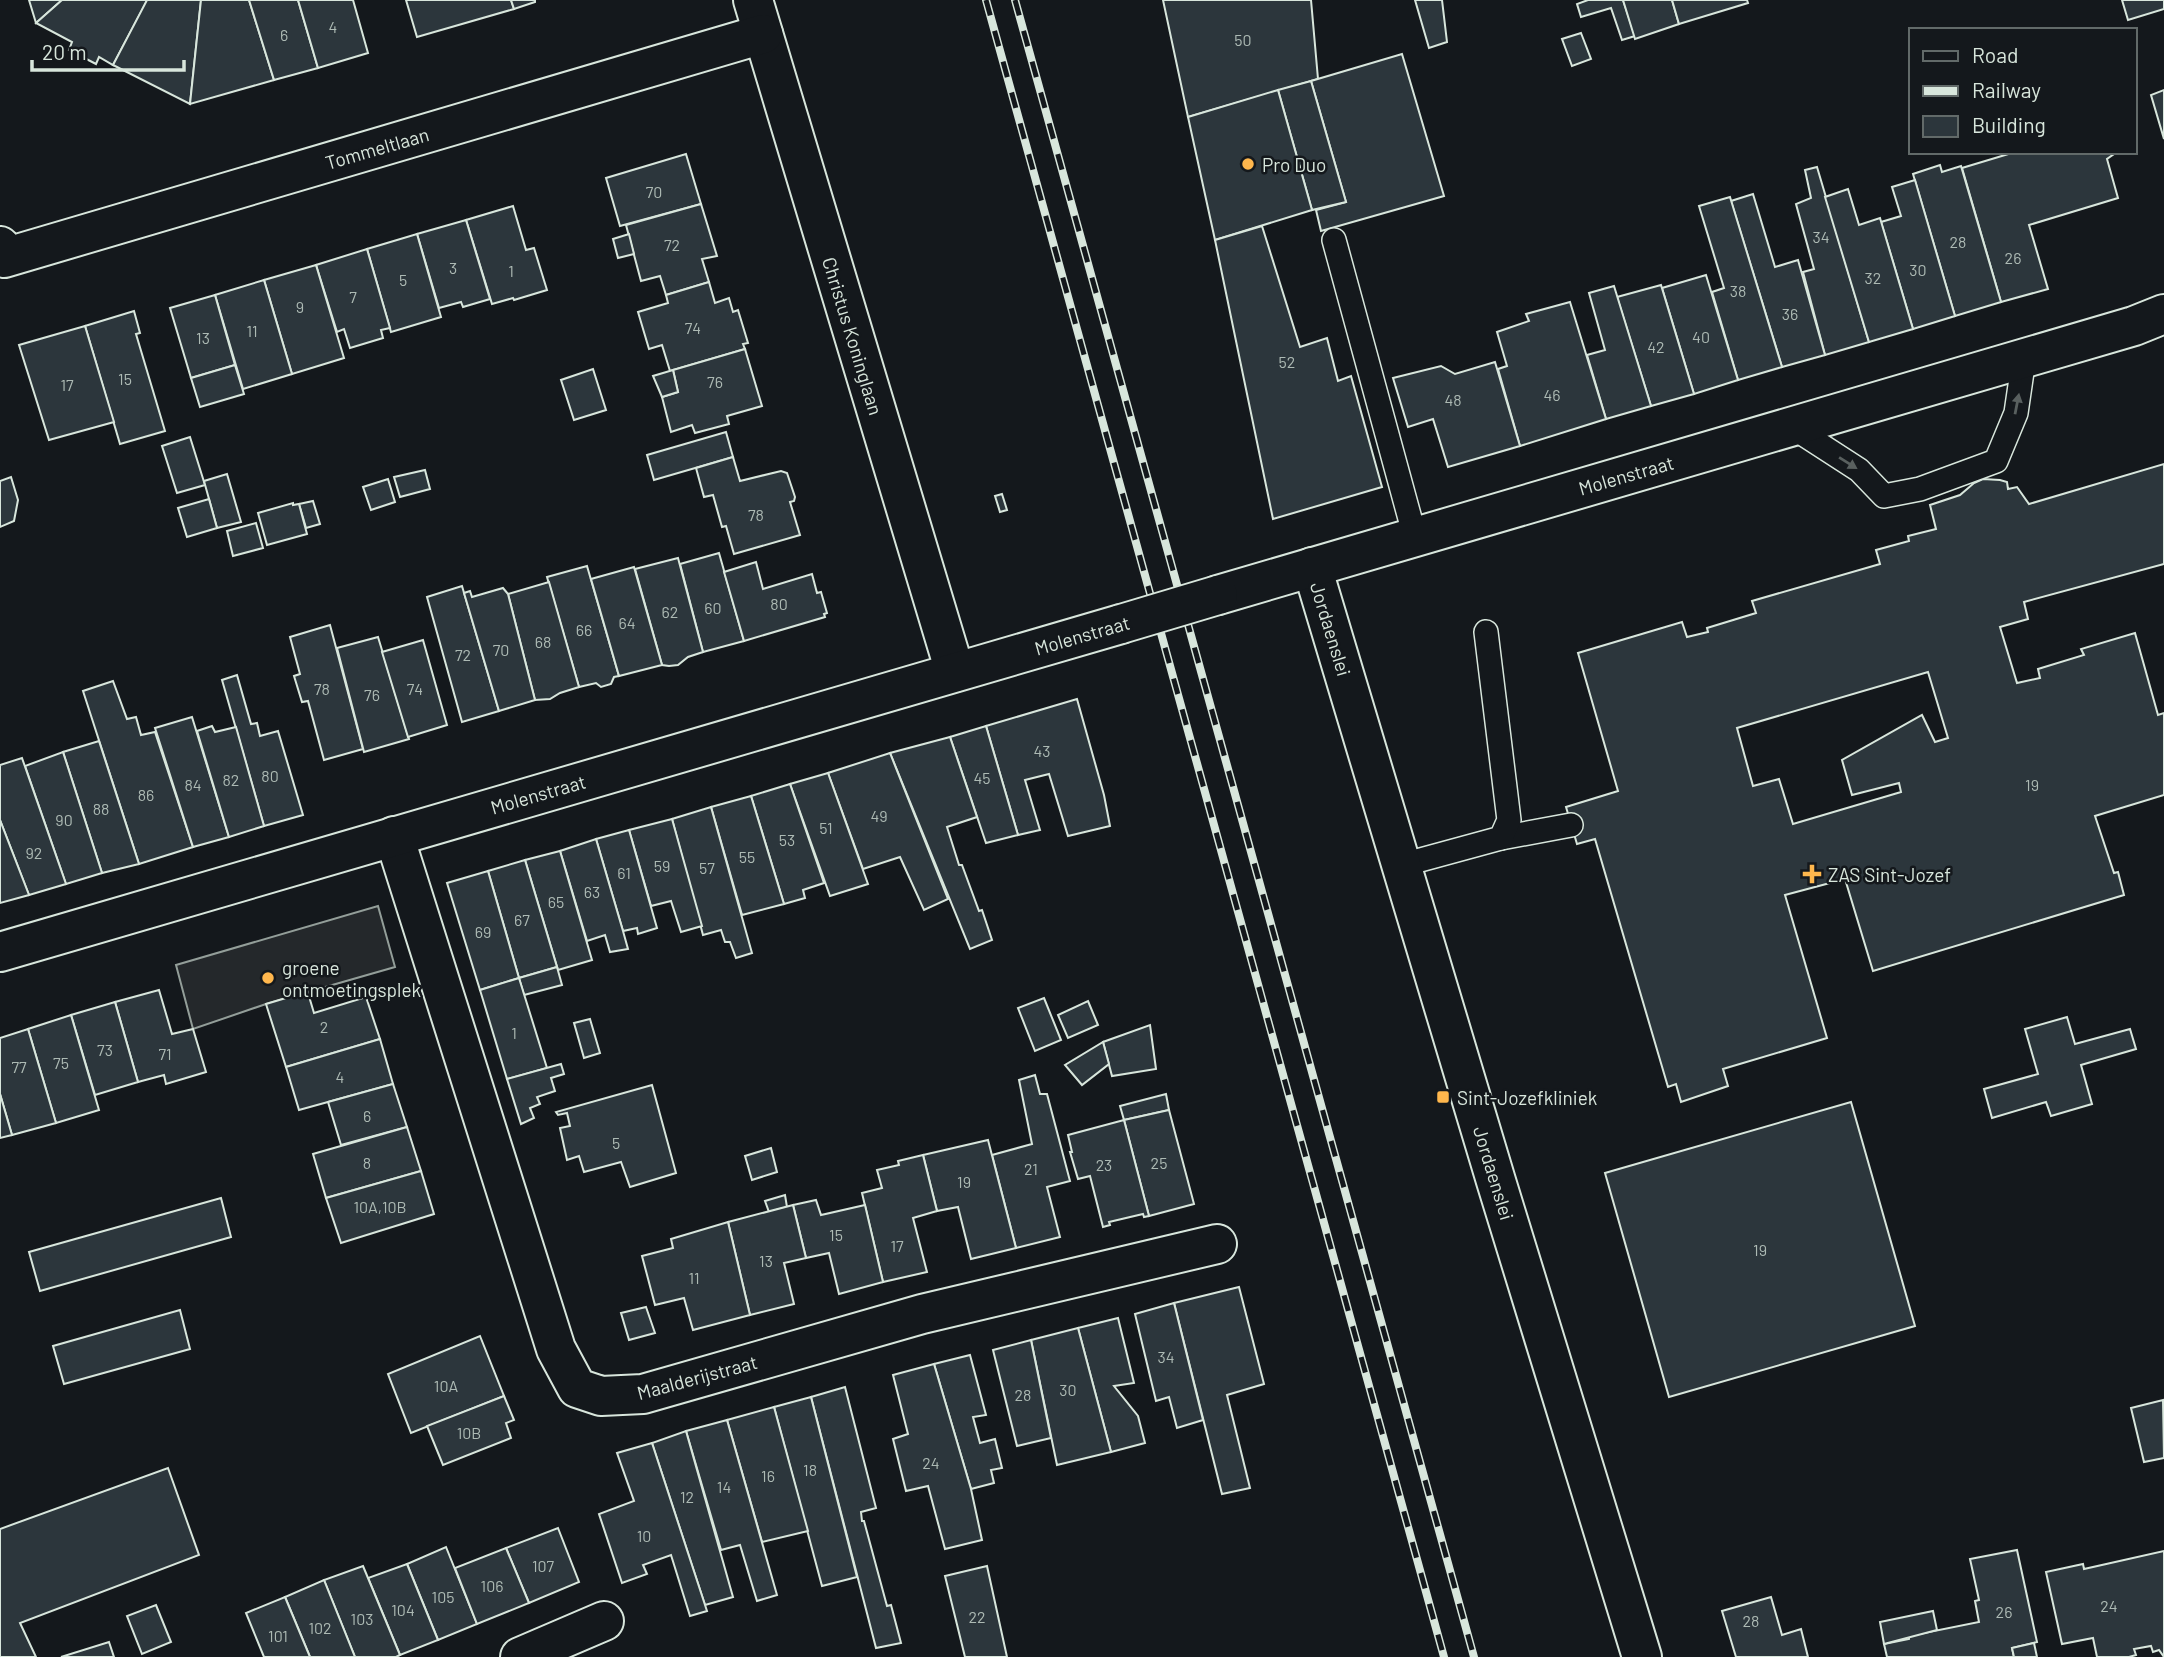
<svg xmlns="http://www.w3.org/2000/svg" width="2164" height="1657" viewBox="0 0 2164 1657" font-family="Barlow,sans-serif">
<rect width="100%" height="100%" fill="#14181c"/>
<polygon fill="#24282b" stroke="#939e99" stroke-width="2" points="378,906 395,967 266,1004 193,1029 176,965"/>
<g fill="#2c363c" stroke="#d8e6dc" stroke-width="2" fill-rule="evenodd">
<polygon points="29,0 62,0 36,23"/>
<polygon points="62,0 146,0 147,1 113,65 99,57 96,64 69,50 72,42 36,23"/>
<polygon points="201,0 190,104 113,65 147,0"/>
<polygon points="201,0 249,0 274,80 190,104"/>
<polygon points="249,0 298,0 318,68 274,80"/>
<polygon points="298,0 353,0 368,53 318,68"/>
<polygon points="406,0 511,0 514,9 417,37"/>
<polygon points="511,0 535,0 535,2 514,9"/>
<polygon points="1163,0 1311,0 1318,79 1188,117"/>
<polygon points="1415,0 1442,0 1447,42 1429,48"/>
<polygon points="1588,0 1623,0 1635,36 1622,40 1611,8 1581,17 1577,4"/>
<polygon points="1623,0 1672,0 1679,24 1635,39"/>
<polygon points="1672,0 1747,0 1748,3 1679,24"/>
<polygon points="2122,0 2164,0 2164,9 2128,20"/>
<polygon points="1581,33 1591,59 1572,66 1562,39"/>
<polygon points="1402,54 1444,196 1321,231 1316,210 1346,202 1311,81"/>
<polygon points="1311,81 1346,202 1312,210 1278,90"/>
<polygon points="1278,90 1312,210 1215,240 1188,117"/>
<polygon points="2164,90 2164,139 2151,95"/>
<polygon points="2015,152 2117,152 2107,159 2118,198 2029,225 2048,289 2001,302 1962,168"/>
<polygon points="686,154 701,204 620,226 606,178"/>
<polygon points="1940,165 1942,172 1961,166 2001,302 1955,316 1913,174"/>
<polygon points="1817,167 1869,342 1825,355 1803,272 1814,269 1796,204 1811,198 1805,170"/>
<polygon points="1915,180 1955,316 1913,329 1881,222 1901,216 1892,187"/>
<polygon points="1848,189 1859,225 1880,218 1913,329 1869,342 1825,197"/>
<polygon points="1753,194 1775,267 1798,260 1825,355 1782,367 1731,201"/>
<polygon points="1730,197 1782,367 1738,380 1712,292 1724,288 1699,206"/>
<polygon points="701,204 717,256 702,259 709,282 666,295 660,276 641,281 626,225"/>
<polygon points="513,206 526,250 534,248 547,290 514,300 513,298 492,304 466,220"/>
<polygon points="466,220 490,299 463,307 461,302 439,308 417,234"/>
<polygon points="1262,226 1300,347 1327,338 1338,381 1351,376 1382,487 1273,519 1215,240"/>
<polygon points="417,234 441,317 391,332 367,249"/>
<polygon points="629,234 634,254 618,258 613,239"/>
<polygon points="367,249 390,328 381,330 383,338 350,348 344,329 337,332 316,265"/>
<polygon points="316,265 344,358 292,374 264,280"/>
<polygon points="1706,275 1738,380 1694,394 1662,288"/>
<polygon points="264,280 292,374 243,389 215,295"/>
<polygon points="709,282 715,303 729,298 733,312 738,310 748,343 743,344 745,349 670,371 662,345 649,349 638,312 668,303 666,295"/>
<polygon points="1661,285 1694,394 1651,406 1617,297"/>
<polygon points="1614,286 1651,406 1606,419 1587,355 1605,350 1589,293"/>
<polygon points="215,295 235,365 191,378 170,308"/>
<polygon points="1570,302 1606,419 1520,446 1498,369 1507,366 1497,332 1529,321 1526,314"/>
<polygon points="134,311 140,333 136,334 165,431 120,444 85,326"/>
<polygon points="85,326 114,422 49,440 19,345"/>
<polygon points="745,349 762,406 727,416 729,424 695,433 692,425 671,432 662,397 678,392 673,370"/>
<polygon points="1495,362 1520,446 1448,467 1433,419 1408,427 1393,378 1441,366 1455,374"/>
<polygon points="235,365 244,394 200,407 191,378"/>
<polygon points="593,369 606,410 574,420 561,380"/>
<polygon points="673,370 678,392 662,397 653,376"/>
<polygon points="726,432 733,457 654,480 647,455"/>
<polygon points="190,437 205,485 177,493 162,446"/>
<polygon points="733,457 740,481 781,471 787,473 795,497 794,501 790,502 800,535 734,554 726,526 722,527 713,495 704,497 696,468"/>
<path d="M2164,464v100l-140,38 4,17 -28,8 17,56 23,-5 -2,-9 46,-14 -3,-6 54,-16 23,82 6,-2v82l-69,21 19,57 4,-1 6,23 -251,76 -28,-92 -60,16 42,143 -104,31 5,17 -47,16 -5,-18 -8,3 -73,-248 -18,5 -11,-37 52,-16 -40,-138 104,-31 5,15 21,-5 -1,-4 49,-15 -4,-12 128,-37 -4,-14 33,-9 -1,-5 28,-7 -6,-24 30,-10 14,-12 9,-4 17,1 7,2 1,7 9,-2 12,17zM1928,672l20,66 -13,4 -13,-27 -80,45 10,35 47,-12 2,9 -108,32 -14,-45 -26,7 -16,-58z"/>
<polygon points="425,470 430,489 400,497 394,477"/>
<polygon points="227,474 241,522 217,528 204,481"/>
<polygon points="11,477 18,500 14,521 0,527 0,481"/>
<polygon points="388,479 395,502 371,510 363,487"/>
<polygon points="1002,494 1007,510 1000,512 995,496"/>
<polygon points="209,499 217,528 187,537 178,508"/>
<polygon points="313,501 320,524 306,528 299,504"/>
<polygon points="293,503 293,505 299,504 307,534 267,545 258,513"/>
<polygon points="256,523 263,548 233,556 227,531"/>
<polygon points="719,553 744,641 703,652 680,564"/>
<polygon points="678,558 703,652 688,657 678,665 669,666 662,665 635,569"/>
<polygon points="756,562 763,589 812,574 817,593 821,592 827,613 824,614 825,617 744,641 724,572"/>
<polygon points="587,566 619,676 614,677 611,684 601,687 596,683 579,687 547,577"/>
<polygon points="634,567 662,665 619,676 591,579"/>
<polygon points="549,582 579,687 560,693 550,699 535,700 508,594"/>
<polygon points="462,586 499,711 462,722 427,597"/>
<polygon points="503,588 508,594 535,700 499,711 464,593 470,591 472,597"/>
<polygon points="330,625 363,749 324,760 308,701 302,702 294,676 300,674 290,637"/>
<polygon points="378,637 409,739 364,752 337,648"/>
<polygon points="423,640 447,725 408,737 382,652"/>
<polygon points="237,675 251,724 257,723 260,736 278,731 303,815 264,826 222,680"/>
<polygon points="113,681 127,719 136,717 141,735 155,732 193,847 139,864 83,691"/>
<polygon points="1077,699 1104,795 1110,826 1068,836 1049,774 1025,780 1040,830 1018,835 986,726"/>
<polygon points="192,717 229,837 193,847 155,728"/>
<polygon points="212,726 215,732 236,727 264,826 229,837 197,731"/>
<polygon points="986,726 1018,835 986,843 950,737"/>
<polygon points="950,737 977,817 947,827 959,865 962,865 979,911 982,910 992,940 970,949 890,753"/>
<polygon points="99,741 139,864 102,873 63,752"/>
<polygon points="63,752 102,873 66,884 25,766"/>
<polygon points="890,753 948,899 924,910 900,857 863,869 828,773"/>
<polygon points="22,758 66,884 29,895 0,820 0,765"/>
<polygon points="828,773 868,884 830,896 790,784"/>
<polygon points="790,784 824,883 803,890 805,898 784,904 751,796"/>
<polygon points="751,796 784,904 742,915 711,807"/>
<polygon points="711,807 752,953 736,958 730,942 725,942 721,930 703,935 672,819"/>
<polygon points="672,819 702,926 681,932 671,901 651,906 629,830"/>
<polygon points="0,820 29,895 0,903"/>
<polygon points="629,830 657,928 638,934 637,928 623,931 596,839"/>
<polygon points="596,839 623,931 628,949 610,952 605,935 587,941 560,851"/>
<polygon points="560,851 592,960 558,970 525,860"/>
<polygon points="525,860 557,967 519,978 488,871"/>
<polygon points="488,871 519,978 480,990 447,883"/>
<polygon points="557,967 562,985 524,995 519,978"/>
<polygon points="519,978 547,1068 507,1079 480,990"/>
<polygon points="316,989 317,991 308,993 314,1013 366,997 380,1039 286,1067 266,1004"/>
<polygon points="159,990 172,1034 193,1029 206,1072 166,1084 164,1075 138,1082 115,1002"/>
<polygon points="1044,998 1061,1040 1035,1051 1018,1008"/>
<polygon points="1088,1001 1098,1025 1068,1038 1058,1015"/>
<polygon points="115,1002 138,1082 95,1095 71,1015"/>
<polygon points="71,1015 99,1110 56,1123 28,1029"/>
<polygon points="2067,1017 2075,1044 2130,1029 2136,1049 2081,1065 2092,1104 2051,1116 2046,1102 1992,1118 1984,1089 2038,1074 2025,1029"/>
<polygon points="590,1019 600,1053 584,1058 574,1023"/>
<polygon points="1150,1025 1156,1069 1112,1076 1103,1042"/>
<polygon points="28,1029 56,1123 12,1135 0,1094 0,1038"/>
<polygon points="380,1039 393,1084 299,1110 286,1067"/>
<polygon points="1103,1042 1109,1064 1082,1085 1065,1065"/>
<polygon points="561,1064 564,1074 551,1078 555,1091 537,1097 540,1104 530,1108 534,1118 521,1124 507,1079"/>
<polygon points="1035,1075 1040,1094 1047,1094 1070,1181 1047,1187 1060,1237 1016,1248 992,1155 1032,1144 1019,1080"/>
<polygon points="393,1084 407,1127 341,1145 328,1102"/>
<polygon points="652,1085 676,1173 630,1187 621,1162 584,1172 579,1156 567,1160 560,1128 570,1126 567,1113 558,1115 556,1112"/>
<polygon points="0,1094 12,1135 0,1138"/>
<polygon points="1166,1094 1169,1110 1124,1120 1120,1106"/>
<polygon points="1851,1102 1915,1326 1669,1397 1605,1173"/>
<polygon points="1169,1110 1194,1204 1149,1216 1124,1120"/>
<polygon points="1124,1120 1149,1216 1144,1217 1143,1214 1109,1222 1110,1225 1103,1227 1090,1176 1078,1179 1070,1152 1072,1152 1068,1135"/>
<polygon points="407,1127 421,1171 326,1198 313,1154"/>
<polygon points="988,1140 1016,1248 971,1259 958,1207 937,1211 923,1155"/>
<polygon points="771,1148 777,1172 752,1180 745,1156"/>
<polygon points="923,1155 937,1211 913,1218 927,1272 883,1282 862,1193 882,1188 877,1170 899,1165 898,1161"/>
<polygon points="421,1171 434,1214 341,1243 326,1198"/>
<polygon points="785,1195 787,1207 769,1212 765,1201"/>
<polygon points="221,1198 231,1237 40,1291 29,1252"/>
<polygon points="816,1200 821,1215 865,1205 883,1282 839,1294 829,1253 806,1258 793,1205"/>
<polygon points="793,1205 806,1258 784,1263 794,1304 750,1315 728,1222"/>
<polygon points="728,1222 750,1315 693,1330 684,1298 655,1305 642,1256 673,1248 671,1239"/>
<polygon points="1239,1287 1264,1384 1227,1395 1250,1488 1222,1494 1174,1303"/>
<polygon points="1174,1303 1203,1420 1177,1428 1169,1397 1156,1401 1135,1314"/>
<polygon points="646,1307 655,1333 629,1340 621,1313"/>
<polygon points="180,1310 190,1349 64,1384 53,1346"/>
<polygon points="1118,1318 1134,1383 1114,1386 1138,1416 1145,1443 1111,1452 1078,1328"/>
<polygon points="1078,1328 1111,1452 1057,1465 1031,1340"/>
<polygon points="480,1336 504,1396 411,1433 388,1374"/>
<polygon points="1031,1340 1051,1438 1017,1446 993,1350"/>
<polygon points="970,1355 986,1415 973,1417 980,1443 995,1439 1002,1468 991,1470 994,1483 971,1489 934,1364"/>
<polygon points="934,1364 971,1489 982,1540 945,1549 928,1486 906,1491 893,1439 908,1434 893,1375"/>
<polygon points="845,1387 876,1508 861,1512 862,1521 864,1521 887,1606 891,1605 901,1643 876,1648 811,1397"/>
<polygon points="504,1396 514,1420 506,1423 511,1438 443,1465 427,1426"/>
<polygon points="811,1397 857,1577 822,1586 774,1407"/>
<polygon points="2163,1400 2164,1458 2144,1462 2131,1408"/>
<polygon points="774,1407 808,1531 762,1542 727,1420"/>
<polygon points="727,1420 777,1595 757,1601 740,1545 721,1550 686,1431"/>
<polygon points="686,1431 733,1597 705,1605 652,1443"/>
<polygon points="652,1443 707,1611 690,1616 671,1555 643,1565 647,1574 622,1583 599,1514 634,1501 617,1453"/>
<polygon points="168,1468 199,1555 20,1623 36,1657 0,1657 0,1529"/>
<polygon points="558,1528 579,1582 529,1603 506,1548"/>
<polygon points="446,1547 477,1624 438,1640 407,1564"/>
<polygon points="506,1548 529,1603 477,1624 455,1568"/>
<polygon points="2017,1550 2037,1642 2012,1648 2014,1657 1887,1657 1884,1644 1909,1639 1909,1636 1979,1622 1975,1601 1979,1600 1970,1559"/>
<polygon points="2164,1551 2164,1657 2159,1650 2153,1652 2151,1646 2134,1649 2136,1655 2129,1657 2097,1657 2093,1638 2062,1644 2046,1572 2083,1564 2084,1569"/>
<polygon points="407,1564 438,1640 400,1655 368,1578"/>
<polygon points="363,1566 400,1655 396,1657 355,1657 324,1580"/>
<polygon points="987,1566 1007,1657 965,1657 945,1576"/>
<polygon points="324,1580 355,1657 310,1657 285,1597"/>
<polygon points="285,1597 310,1657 264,1657 246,1613"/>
<polygon points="1771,1597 1782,1635 1801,1629 1808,1657 1736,1657 1722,1611"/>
<polygon points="156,1605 171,1642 142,1654 127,1616"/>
<polygon points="1933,1611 1937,1630 1884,1644 1880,1622"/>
<polygon points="109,1642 114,1657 61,1657"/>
<polygon points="2034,1643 2037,1657 2014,1657 2012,1648"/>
</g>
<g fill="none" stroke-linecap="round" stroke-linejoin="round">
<defs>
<g id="lane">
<polyline points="1334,240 1415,537"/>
<polyline points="1791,426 1859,470 1884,496 1920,489 1996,461 2016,413 2024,358"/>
<polyline points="1501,838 1571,825"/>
<polyline points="1402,865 1501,838 1509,820 1486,632"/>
</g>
<g id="street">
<polyline points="753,0 955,672"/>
<polyline points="0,246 4,258 763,34"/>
<polyline points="1312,567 1496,1181 1642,1657"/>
<polyline points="1218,595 2134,326 2164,314"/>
<polyline points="394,836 556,1349 577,1388 601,1396 643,1394 922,1314 1217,1244"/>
<polyline points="0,952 1121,624"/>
<polyline points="520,1657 604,1621"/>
</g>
</defs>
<use href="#lane" stroke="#d8e6dc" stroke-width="26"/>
<use href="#street" stroke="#d8e6dc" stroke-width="42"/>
<use href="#lane" stroke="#14181c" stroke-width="23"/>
<use href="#street" stroke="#14181c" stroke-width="38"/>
<defs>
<g id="rail">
<polyline points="986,0 1444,1657"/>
<polyline points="1015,0 1474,1657"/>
</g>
</defs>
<use href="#rail" stroke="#d8e6dc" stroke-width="8"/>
<use href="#rail" stroke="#14181c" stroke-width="5" stroke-dasharray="16" stroke-linecap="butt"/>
<defs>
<polyline id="street-bridge" points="1121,624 1218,595"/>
</defs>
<use href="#street-bridge" stroke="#d8e6dc" stroke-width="42" stroke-linecap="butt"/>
<use href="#street-bridge" stroke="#14181c" stroke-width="38"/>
</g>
<defs><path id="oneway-solid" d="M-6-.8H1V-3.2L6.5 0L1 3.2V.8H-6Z" transform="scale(1.75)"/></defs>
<g fill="#59605f">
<use href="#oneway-solid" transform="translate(2017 404) rotate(-79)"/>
<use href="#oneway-solid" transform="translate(1848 463) rotate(32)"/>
</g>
<g fill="#ffb74d" stroke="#14181c" stroke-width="2.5">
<circle cx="1248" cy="164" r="7"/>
<path d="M1808.5 863.5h7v7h7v7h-7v7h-7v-7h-7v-7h7z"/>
<circle cx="268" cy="978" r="7"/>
<rect x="1436" y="1090" width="14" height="14" rx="3.5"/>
</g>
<g text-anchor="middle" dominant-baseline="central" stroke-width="5" stroke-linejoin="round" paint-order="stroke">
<g font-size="16" fill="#adbab4">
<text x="333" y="26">4</text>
<text x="284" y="34">6</text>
<text x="1243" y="39">50</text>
<text x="654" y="191">70</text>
<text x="1821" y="236">34</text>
<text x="1958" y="241">28</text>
<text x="672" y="244">72</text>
<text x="2013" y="257">26</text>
<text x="453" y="267">3</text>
<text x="1918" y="269">30</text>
<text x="511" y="270">1</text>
<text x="1873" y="277">32</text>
<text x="403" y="279">5</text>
<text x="1738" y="290">38</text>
<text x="353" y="296">7</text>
<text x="300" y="306">9</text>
<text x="1790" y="313">36</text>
<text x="693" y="327">74</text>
<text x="252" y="330">11</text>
<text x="1701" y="336">40</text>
<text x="203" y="337">13</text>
<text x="1656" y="346">42</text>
<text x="1287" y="361">52</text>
<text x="125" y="378">15</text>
<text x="715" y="381">76</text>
<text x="67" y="384">17</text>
<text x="1552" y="394">46</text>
<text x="1453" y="399">48</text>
<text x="756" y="514">78</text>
<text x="779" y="603">80</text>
<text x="713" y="607">60</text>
<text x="670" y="611">62</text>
<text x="627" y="622">64</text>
<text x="584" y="629">66</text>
<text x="543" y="641">68</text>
<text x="501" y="649">70</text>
<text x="463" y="654">72</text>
<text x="322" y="688">78</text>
<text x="415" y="688">74</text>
<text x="372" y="694">76</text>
<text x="1042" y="750">43</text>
<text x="270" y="775">80</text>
<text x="982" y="777">45</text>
<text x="231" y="779">82</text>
<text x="193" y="784">84</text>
<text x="2032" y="784">19</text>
<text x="146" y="794">86</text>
<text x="101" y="808">88</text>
<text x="879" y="815">49</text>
<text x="64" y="819">90</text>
<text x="826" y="827">51</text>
<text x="787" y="839">53</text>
<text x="34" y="852">92</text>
<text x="747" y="856">55</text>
<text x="662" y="865">59</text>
<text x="707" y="867">57</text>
<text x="624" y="872">61</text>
<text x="592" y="891">63</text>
<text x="556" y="901">65</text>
<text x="522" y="919">67</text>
<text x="483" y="931">69</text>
<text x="324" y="1026">2</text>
<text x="514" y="1032">1</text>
<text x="105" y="1049">73</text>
<text x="165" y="1053">71</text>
<text x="61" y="1062">75</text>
<text x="19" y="1066">77</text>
<text x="340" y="1076">4</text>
<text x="367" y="1115">6</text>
<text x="616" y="1142">5</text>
<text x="367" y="1162">8</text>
<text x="1159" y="1162">25</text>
<text x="1104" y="1164">23</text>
<text x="1031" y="1168">21</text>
<text x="964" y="1181">19</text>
<text x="380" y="1206">10A,10B</text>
<text x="836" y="1234">15</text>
<text x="897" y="1245">17</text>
<text x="1760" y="1249">19</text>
<text x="766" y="1260">13</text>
<text x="694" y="1277">11</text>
<text x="1166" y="1356">34</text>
<text x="446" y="1385">10A</text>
<text x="1068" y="1389">30</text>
<text x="1023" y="1394">28</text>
<text x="469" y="1432">10B</text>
<text x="931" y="1462">24</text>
<text x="810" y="1469">18</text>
<text x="768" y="1475">16</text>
<text x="724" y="1486">14</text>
<text x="687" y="1496">12</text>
<text x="644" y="1535">10</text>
<text x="543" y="1565">107</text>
<text x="492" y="1585">106</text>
<text x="443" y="1596">105</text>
<text x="2109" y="1605">24</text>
<text x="403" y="1609">104</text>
<text x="2004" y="1611">26</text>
<text x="977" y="1616">22</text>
<text x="362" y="1618">103</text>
<text x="1751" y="1620">28</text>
<text x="320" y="1627">102</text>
<text x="278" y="1635">101</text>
</g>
<g font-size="19" fill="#d8e6dc" stroke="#14181c">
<text transform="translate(377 148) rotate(-16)">Tommeltlaan</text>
<text transform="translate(853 336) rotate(73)">Christus Koninglaan</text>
<text transform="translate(1626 475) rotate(-16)">Molenstraat</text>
<text transform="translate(1331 629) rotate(73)">Jordaenslei</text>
<text transform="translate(1082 635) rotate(-16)">Molenstraat</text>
<text transform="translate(538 794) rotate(-16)">Molenstraat</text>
<text transform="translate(1494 1173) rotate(73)">Jordaenslei</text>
<text transform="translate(697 1377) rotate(-15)">Maalderijstraat</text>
</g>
<g font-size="19" fill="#d8e6dc" stroke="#14181c" text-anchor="start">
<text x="1262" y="164">Pro Duo</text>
<text x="1828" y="874">ZAS Sint-Jozef</text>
<text x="282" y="967">groene<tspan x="282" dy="22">ontmoetingsplek</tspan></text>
<text x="1457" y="1097">Sint-Jozefkliniek</text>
</g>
</g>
<rect x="1909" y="28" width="228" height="126" fill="#14181c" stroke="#626a69" stroke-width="2"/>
<rect x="1923" y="51" width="35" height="10" fill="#14181c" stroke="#626a69" stroke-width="2"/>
<text x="1972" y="63" font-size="21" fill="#d8e6dc">Road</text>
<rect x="1923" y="86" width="35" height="10" fill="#d8e6dc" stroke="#626a69" stroke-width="2"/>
<text x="1972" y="98" font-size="21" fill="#d8e6dc">Railway</text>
<rect x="1923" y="116" width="35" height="21" fill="#2c363c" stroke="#626a69" stroke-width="2"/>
<text x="1972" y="133" font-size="21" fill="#d8e6dc">Building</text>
<path d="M32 60v10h152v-10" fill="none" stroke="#d8e6dc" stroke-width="3.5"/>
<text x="42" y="60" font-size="21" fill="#d8e6dc" stroke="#14181c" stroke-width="5" paint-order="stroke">20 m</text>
</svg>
